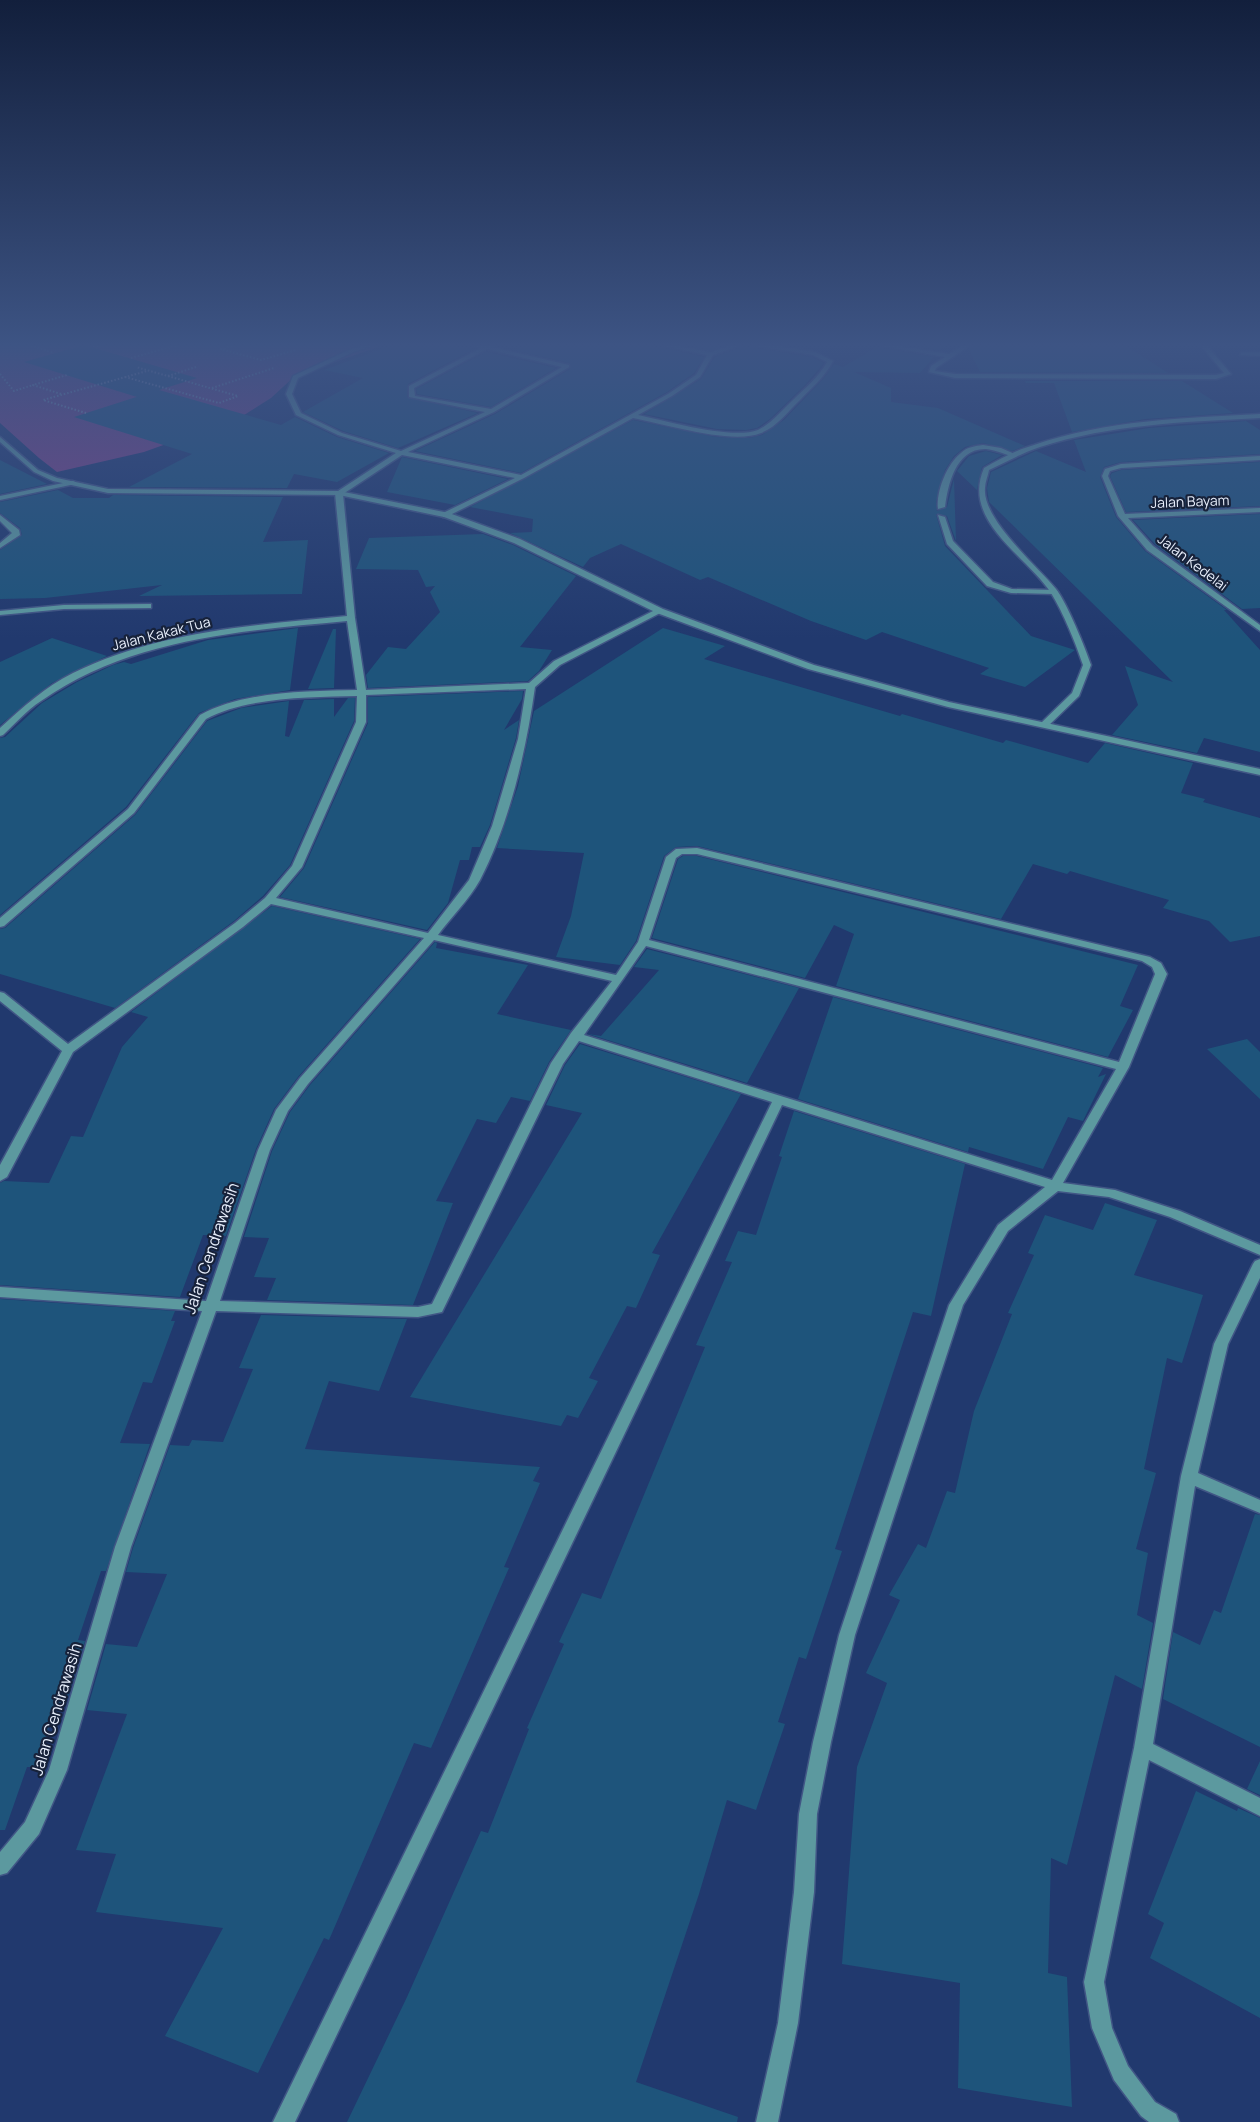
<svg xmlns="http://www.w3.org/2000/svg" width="1260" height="2122" viewBox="0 0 1260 2122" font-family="Manrope,sans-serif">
<rect width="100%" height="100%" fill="#21396e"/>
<polygon fill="#7f4386" points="0,342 392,342 295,376 271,398 241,417 144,452 57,472 39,458 0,423"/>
<g fill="#1e547b">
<polygon points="400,342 436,342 474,349 408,384 407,397 478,413 398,448 343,431 303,412 363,378 324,370"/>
<polygon points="533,342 644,342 646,344 704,357 694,373 667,392 521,473 415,451 495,414 570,369 570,363 513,350"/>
<polygon points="667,342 712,342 728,344 711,350"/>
<polygon points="888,342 947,342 940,350"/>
<polygon points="977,342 1123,344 1168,373 980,372 969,349"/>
<polygon points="84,345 197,378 159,390 281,425 295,417 337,437 389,453 337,482 294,474 287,488 129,487 192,454 74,417 155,391 137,397 24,362"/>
<polygon points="744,346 812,357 824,363 805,385 770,419 757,428 746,430 717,429 644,414 701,379 715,357"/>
<polygon points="877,347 934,357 920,373 854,372 891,388 891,402 938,408 1025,446 1012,451 983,443 965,447 954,456 945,470 936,502 937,511 947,507 954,479 956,541 947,516 936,514 945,546 1031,636 1075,650 1025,687 980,674 989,668 882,632 866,640 811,621 708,577 700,580 621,544 590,558 583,567 510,533 532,532 533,519 470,507 633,420 716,437 749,438 762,435 784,420 824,378 834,364 843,367"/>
<polygon points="486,352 556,368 491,407 417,394 416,389"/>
<polygon points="1025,381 1182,381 1233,413 1145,419 1072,432 1054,383 1026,383"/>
<polygon points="1246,421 1260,430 1260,454 1121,462 1104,467 1100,477 1116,517 1145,551 1227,610 1224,610 1260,650 1260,752 1204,738 1197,753 1112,735 1138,705 1125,666 1173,682 989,502 987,488 991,472 1036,451 1086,472 1074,440 1149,428"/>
<polygon points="986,451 1002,455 982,467 977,490 957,471 969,456"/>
<polygon points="402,457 508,479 455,505 387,492"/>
<polygon points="0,460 47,484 0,494"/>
<polygon points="1260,462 1260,506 1126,512 1110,476 1112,473 1121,470"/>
<polygon points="58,490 73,498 109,498 113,495 283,497 263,542 308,540 302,594 139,596 162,585 45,598 0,599 0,550 22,535 20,528 0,513 0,502"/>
<polygon points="1260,514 1260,608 1242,609 1155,544 1133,520"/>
<polygon points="483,534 513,545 576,576 520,647 552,650 539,671 528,681 368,688 366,675 388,647 406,649 440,612 430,592 435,586 426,587 418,570 356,569 369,538"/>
<polygon points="298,628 290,690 235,699 199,713 126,807 0,915 0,738 5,737 42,703 77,682 113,665 124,662 131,664 208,640"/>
<polygon points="663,628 725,646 704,659 900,716 902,714 1003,743 1006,740 1088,763 1105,743 1193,763 1181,793 1205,799 1203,802 1260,818 1260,936 1230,942 1209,921 1163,908 1169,900 1070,871 1067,874 1033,864 1001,919 697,846 676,847 664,856 636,941 620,965 556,957 571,916 584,853 497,848 518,786 534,711"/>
<polygon points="333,629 336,629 334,688 308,689"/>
<polygon points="52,638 107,656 52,683 0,725 0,662"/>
<polygon points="523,691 522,699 504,730 519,720 516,738 490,825 480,847 472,847 469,860 460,860 448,903 427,930 280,897 304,868 368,723 368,697"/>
<polygon points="348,698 355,698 354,721 290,865 263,896 234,921 115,1008 0,974 0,929 5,928 135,815 207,721 241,708 289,701 285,736 289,737 304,700 334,699 334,717"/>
<polygon points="683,856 697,856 1138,965 1120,1006 1133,1010 1108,1057 836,986 854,934 834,925 805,978 652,938 678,859"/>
<polygon points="272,906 420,939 298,1077 274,1109 256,1149 226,1236 203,1235 180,1297 0,1285 0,1183 4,1181 49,1183 71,1136 83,1137 122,1047 148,1017 131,1012"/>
<polygon points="435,942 437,943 436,948 528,965 497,1014 571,1030 549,1062 530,1101 511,1097 496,1123 477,1119 436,1201 453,1203 413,1305 267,1300 276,1278 254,1277 269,1238 244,1237 272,1151 290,1112 310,1085"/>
<polygon points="647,949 799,988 747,1083 588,1034 601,1036 659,970 634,967"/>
<polygon points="833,997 1103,1068 1098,1077 1106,1074 1083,1121 1068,1117 1043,1169 969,1147 968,1152 798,1099"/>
<polygon points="1247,1039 1260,1052 1260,1099 1207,1049"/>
<polygon points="580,1044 741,1094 652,1253 660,1255 636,1308 627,1306 589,1378 598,1381 578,1418 567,1415 561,1426 410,1397 582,1113 546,1105 565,1065"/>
<polygon points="794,1111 965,1164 931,1316 913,1312 835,1549 842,1551 806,1659 799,1657 778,1722 785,1724 756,1810 727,1800 699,1894 636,2082 738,2117 737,2122 347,2122 407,1997 481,1831 488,1833 529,1729 527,1728 564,1644 559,1642 582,1593 601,1599 705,1347 696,1345 732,1262 725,1261 738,1231 756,1235 782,1157 779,1156"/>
<polygon points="1105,1203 1157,1220 1134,1275 1203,1295 1182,1363 1167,1358 1144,1469 1156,1473 1136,1549 1148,1553 1137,1615 1153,1623 1142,1689 1115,1675 1067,1865 1051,1858 1048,1973 1067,1977 1072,2107 958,2088 960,1983 842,1964 857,1767 887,1683 866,1673 900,1600 889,1595 918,1544 926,1548 947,1491 955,1493 974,1411 1012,1314 1008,1313 1034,1255 1028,1253 1045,1215 1093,1230"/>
<polygon points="0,1299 175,1311 171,1321 175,1321 152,1383 143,1382 120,1443 150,1444 106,1571 101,1571 78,1640 85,1641 65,1707 56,1706 36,1767 27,1767 5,1830 0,1830"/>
<polygon points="261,1315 407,1319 379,1391 329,1381 305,1449 540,1467 533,1481 540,1483 504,1567 509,1568 431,1748 414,1743 329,1940 324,1938 258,2073 165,2036 223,1928 96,1912 116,1854 76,1850 127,1714 87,1710 106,1644 137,1647 167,1574 126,1572 133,1548 170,1445 189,1446 192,1440 223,1442 253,1369 239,1368"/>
<polygon points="1255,1514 1260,1515 1260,1747 1163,1699 1173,1632 1200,1645 1214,1610 1221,1613"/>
<polygon points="1260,1761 1260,1795 1247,1789"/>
<polygon points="1196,1791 1237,1811 1238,1808 1260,1818 1260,2018 1150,1958 1164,1923 1148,1914"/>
</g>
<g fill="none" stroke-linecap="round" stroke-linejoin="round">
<defs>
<g id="service">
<polygon points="1242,352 1260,352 1260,356 1240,355"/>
<path d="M983,445l18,3 16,7 -3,2c-9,-3 -19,-7 -28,-8 -30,-1 -38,35 -41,58l-7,2c-2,-18 9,-45 23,-56 6,-6 14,-7 22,-8z"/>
<polygon points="938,515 945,517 953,541 993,582 1012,589 1054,590 1058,592 1054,594 1011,593 987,586 947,544"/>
</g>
<g id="minor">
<path d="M374,342h8l-29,10 -55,26 -6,16 9,19 41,20 59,18 84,-39 -76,-15v-11l72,-38 -21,-6 26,4 7,-4h7l-8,5 77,18v2l-75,45 -86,40 113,23 147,-81 28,-19 11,-20 -61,-13h10l55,10 29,-10h12l63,10 18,9c-8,16 -21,26 -33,39 -12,11 -23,27 -39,33 -29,12 -96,-9 -128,-15l-109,60 -78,39h-3v-4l72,-35 -113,-23 -59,39 12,124 11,72 163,-7 25,-22 103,-52 7,2 -104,54 -25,22c-9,64 -25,135 -55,193 -11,20 -29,37 -42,55l178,40 22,-33 28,-85 10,-8 21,-1 453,109 11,6 6,11 -38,93 -66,116 52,7 65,21 80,34v10l-90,-38 -61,-20 -51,-6 -50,40 -45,74 -108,330 -24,107 -14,72 -3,78 -16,131 -20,99h-22l22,-99 16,-131 5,-78 14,-72 26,-107 110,-330 49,-80 47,-38 -263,-82 -487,1017h-22l499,-1020 -193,-61 -16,23 -121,248 -24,5 -202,-6 -85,236 -64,223 -28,64 -32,39 -7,2v-23l25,-30 24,-52 66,-223 87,-236 -202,-14v-10l206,14 52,-151 18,-40 24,-32 124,-140 -153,-34 -28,23 -170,125 -66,125 -7,4v-16l62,-114 -62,-50v-9l4,1 64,51 167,-121 30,-25 27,-32 64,-144 1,-26c-45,1 -111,1 -151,23l-72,94 -130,113 -4,1v-9l128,-109 72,-94c43,-24 109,-24 157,-25l-10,-69c-106,10 -216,17 -306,80 -14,9 -26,23 -38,34l-3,1v-8c23,-21 45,-41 73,-55 85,-42 181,-48 274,-57l-12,-123 61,-40 -58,-18 -42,-20 -10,-21 7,-18 56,-26zM744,344l69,11 14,7c-8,15 -22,26 -34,38 -11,10 -22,24 -35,30 -26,10 -91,-9 -120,-15l34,-19 28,-19 13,-22zM487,349l75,18 -71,42 -76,-13 -1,-8zM526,689l-8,50 -26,87 -23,54 -41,53 -152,-35 26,-31 64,-145v-27zM682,854h15l445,107 10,6 3,7 -36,88 -470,-122 27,-82zM434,940l178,41 -41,52 -20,30 -119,241 -14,3 -198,-6 50,-151 18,-39 20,-27zM646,946l470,123 -64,111 -468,-145z"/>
<polygon points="861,342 872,342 949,354 969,342 975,342 936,368 935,371 955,374 1216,375 1224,373 1198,342 1204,342 1231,374 1216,379 955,378 929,372 931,366 945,357"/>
<path d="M1260,414v4c-74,4 -149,6 -220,29 -18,6 -34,15 -51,23 -1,6 -4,12 -4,18 -3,31 52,78 71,101 11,14 29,58 35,76l-12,31 -32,31h-6v-4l31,-30 11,-28c-7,-21 -20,-53 -32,-72 -25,-38 -90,-72 -67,-125 16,-9 32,-18 50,-23 72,-25 150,-27 226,-31z"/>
<polygon points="1260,456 1260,460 1121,468 1110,471 1108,476 1125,514 1260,508 1260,512 1128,518 1153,546 1260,625 1260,631 1147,550 1118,516 1102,476 1105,469 1121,464"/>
<polygon points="73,481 75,482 75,484 0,500 0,496"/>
<polygon points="0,515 19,530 20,535 0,548 0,543 12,533 0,521"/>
<polygon points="148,604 151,604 151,608 64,609 0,615 0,611 64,605"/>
<polygon points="1260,1259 1260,1278 1228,1344 1198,1473 1260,1500 1260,1513 1195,1486 1153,1744 1260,1798 1260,1816 1149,1760 1104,1982 1112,2028 1128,2066 1155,2102 1176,2114 1179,2122 1149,2122 1141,2116 1114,2080 1092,2028 1084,1982 1134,1748 1181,1476 1214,1344 1253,1264 1255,1261"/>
</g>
<polygon id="tertiary" points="0,437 38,470 57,478 108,489 339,491 449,513 520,539 663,609 814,665 949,702 1260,769 1260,775 948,707 808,669 657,613 514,543 444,517 339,495 108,493 53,481 34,472 0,442"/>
</defs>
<use href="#service" stroke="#415685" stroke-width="3"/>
<use href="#minor" stroke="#415685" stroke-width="3"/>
<use href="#tertiary" stroke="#415685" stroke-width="3"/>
<g stroke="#8c9bba" stroke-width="2" stroke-dasharray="1.5 2" stroke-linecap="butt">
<polyline points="21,342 54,353"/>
<polyline points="246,342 221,349 261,360 296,350"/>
<polyline points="0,343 8,342"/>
<polyline points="93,347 114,342"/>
<polyline points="131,358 189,342"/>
<polyline points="0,374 14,391 33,385"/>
<polyline points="168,376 196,367"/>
<polyline points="125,377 219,403 238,396 136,367"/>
<polyline points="212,388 274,368"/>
<polyline points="61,394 33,385 67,375"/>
<polyline points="86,413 43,400 147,371"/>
</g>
<use href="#service" fill="#5c999f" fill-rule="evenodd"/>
<use href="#minor" fill="#5c999f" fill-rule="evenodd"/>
<use href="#tertiary" fill="#5c999f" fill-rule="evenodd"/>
</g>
<linearGradient id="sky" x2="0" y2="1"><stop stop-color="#121f3c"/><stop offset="0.54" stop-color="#3d5484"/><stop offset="1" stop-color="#3d5484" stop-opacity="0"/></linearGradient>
<rect width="1260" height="639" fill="url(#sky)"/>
<g text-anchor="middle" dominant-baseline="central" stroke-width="4.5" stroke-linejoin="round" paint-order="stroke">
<g font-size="14" fill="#e7eefb" stroke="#17223a">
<text transform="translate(1190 501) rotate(-2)">Jalan Bayam</text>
<text transform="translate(1193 562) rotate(37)">Jalan Kedelai</text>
<text transform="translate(161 633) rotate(-14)">Jalan Kakak Tua</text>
</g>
<g font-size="16" fill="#e7eefb" stroke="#17223a">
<text transform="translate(211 1248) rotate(-71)">Jalan Cendrawasih</text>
<text transform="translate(56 1709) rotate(-73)">Jalan Cendrawasih</text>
</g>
</g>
</svg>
